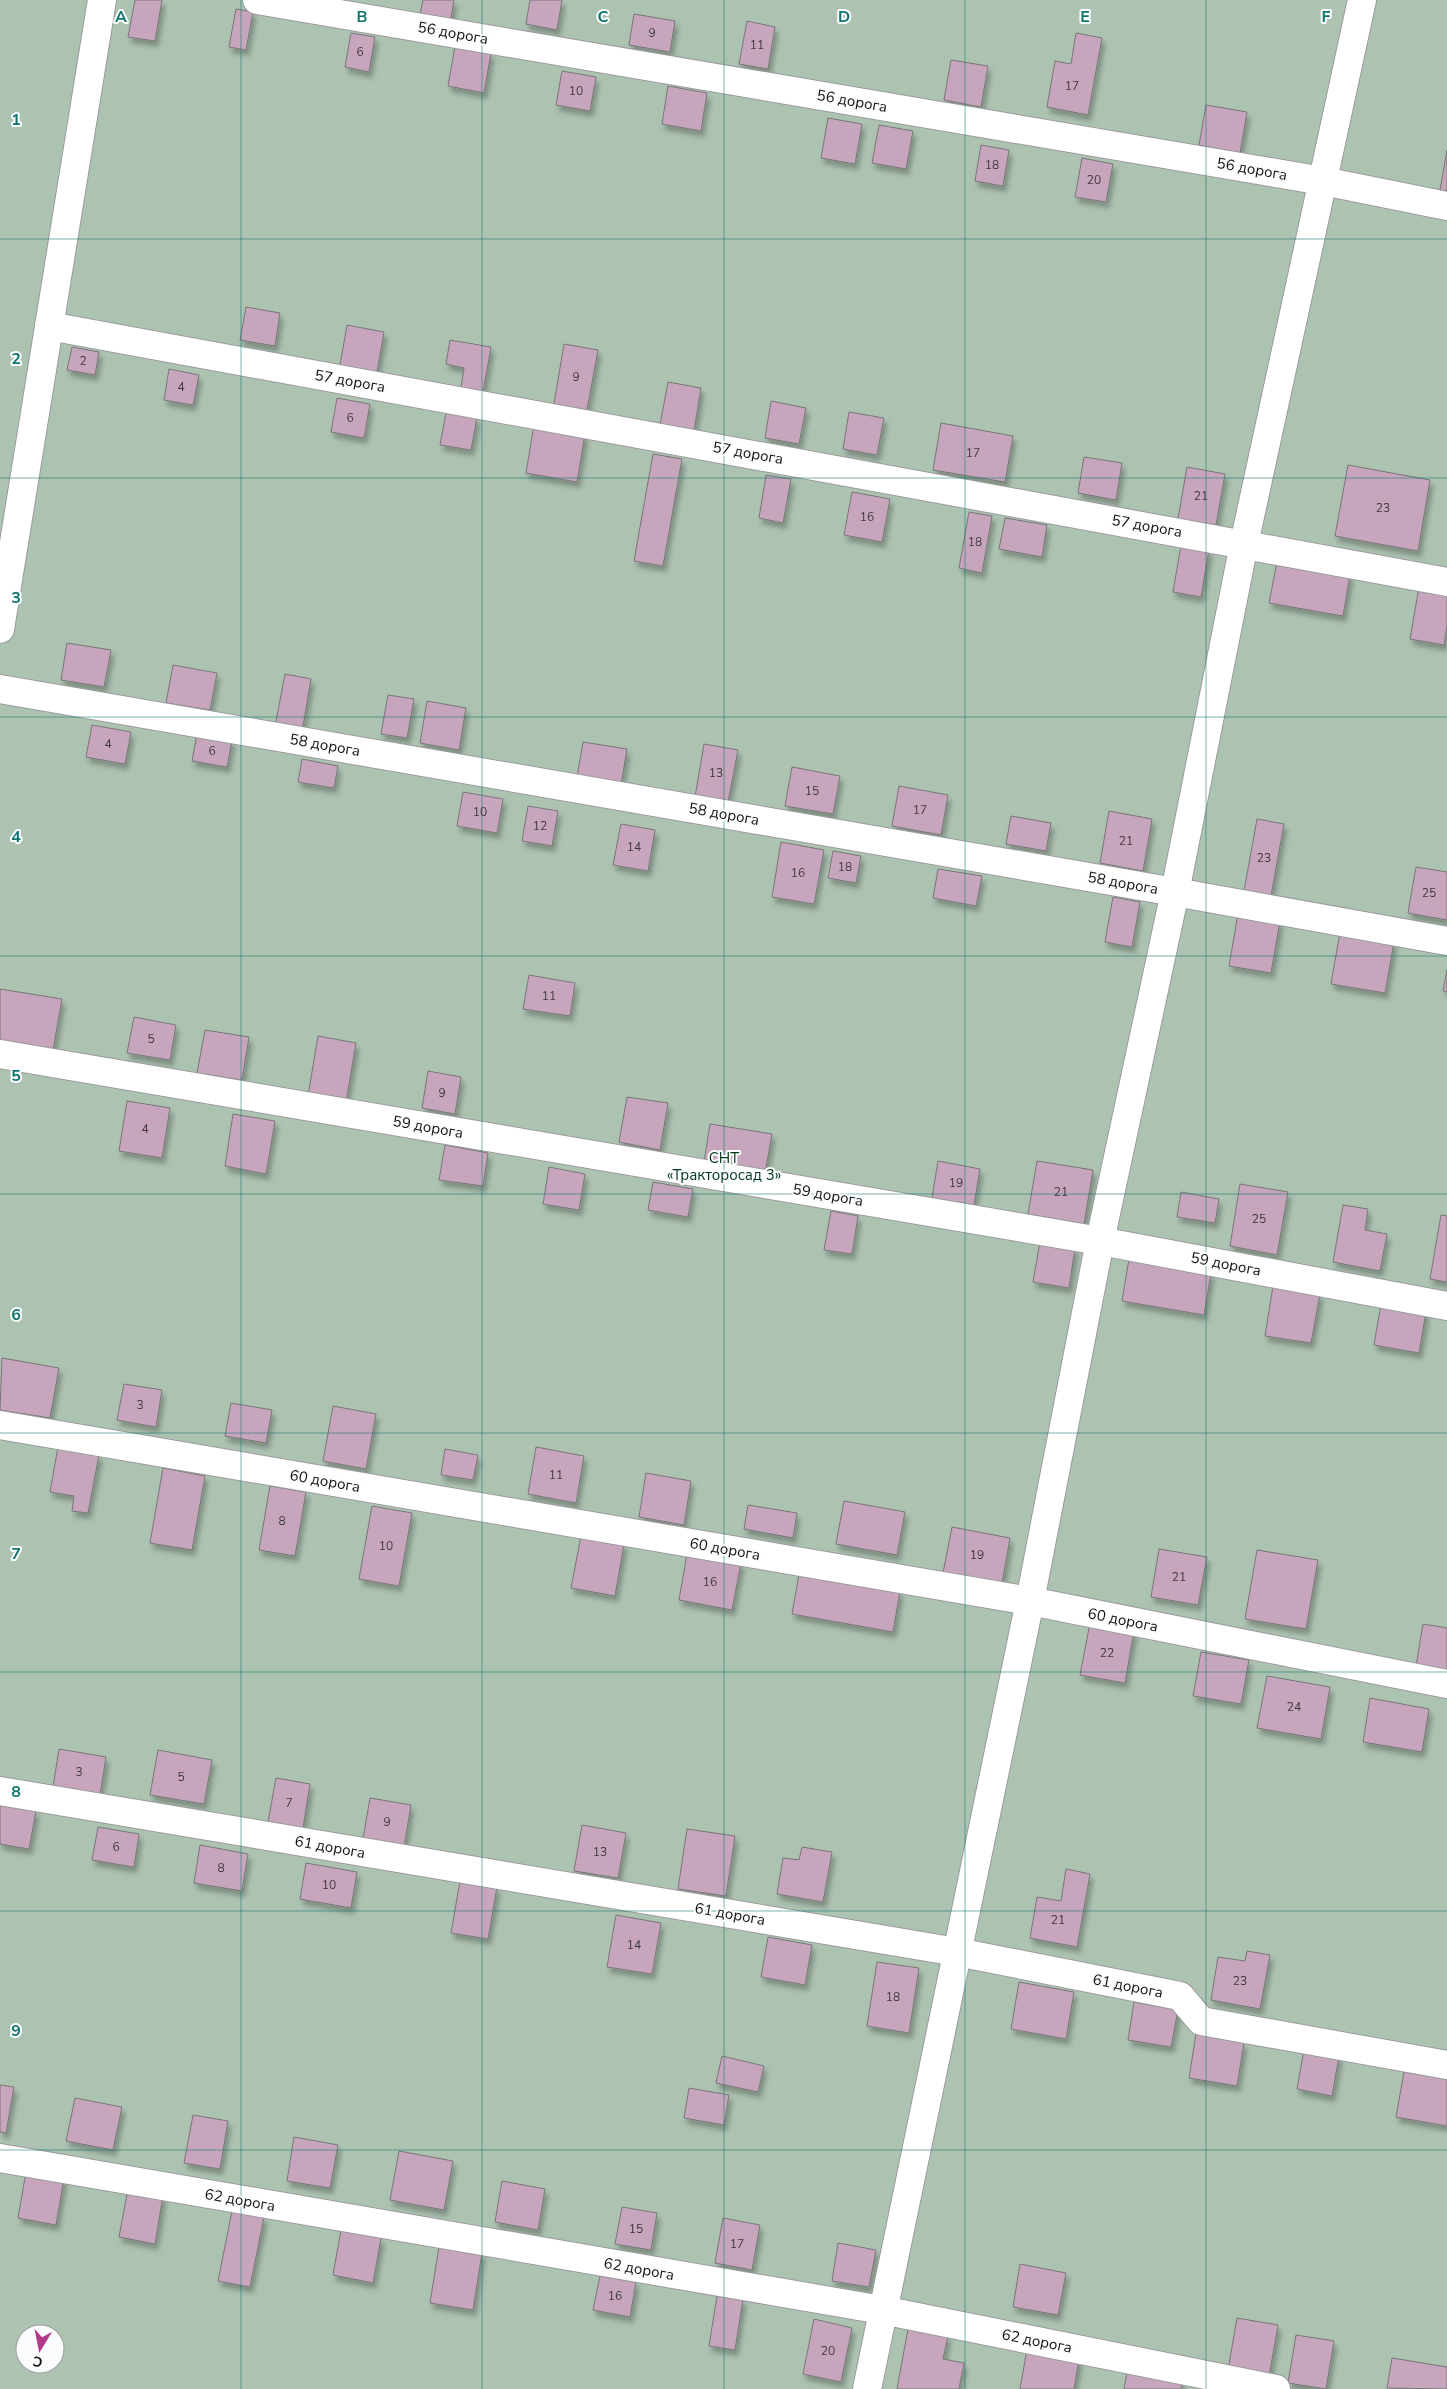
<svg xmlns="http://www.w3.org/2000/svg" width="1447" height="2389" viewBox="0 0 1447 2389" font-family="'Nunito Sans',sans-serif">
<defs>
<filter id="shadow"><feDropShadow dx="3" dy="5.5" stdDeviation="2.5" flood-color="#0004"/></filter>
</defs>
<rect width="100%" height="100%" fill="#eeeef1"/>
<path fill="#adc3b2" fill-rule="evenodd" d="M0,0h1447v2389h-1447zM25,2334h30v30h-30z"/>
<g fill="#c7a6bd" stroke="#787677" filter="url(#shadow)">
<polygon points="135,0 162,0 155,41 128,37"/>
<polygon points="423,0 454,0 451,19 420,14"/>
<polygon points="530,0 562,0 557,30 526,24"/>
<polygon points="236,9 253,12 246,50 229,47"/>
<polygon points="634,14 675,21 670,52 629,45"/>
<polygon points="747,21 775,27 768,69 739,64"/>
<polygon points="351,33 375,37 369,72 345,67"/>
<polygon points="1076,33 1102,38 1088,115 1047,107 1055,61 1071,64"/>
<polygon points="455,46 491,53 484,93 448,86"/>
<polygon points="951,60 988,66 981,107 944,100"/>
<polygon points="562,71 596,77 590,111 556,105"/>
<polygon points="668,86 707,93 701,131 662,124"/>
<polygon points="1206,105 1247,112 1240,153 1199,145"/>
<polygon points="828,118 862,124 855,164 821,158"/>
<polygon points="879,125 913,131 906,169 872,163"/>
<polygon points="981,145 1009,150 1003,186 975,181"/>
<polygon points="1447,150 1447,191 1440,190"/>
<polygon points="1082,158 1113,164 1106,202 1075,197"/>
<polygon points="246,307 280,313 275,346 240,340"/>
<polygon points="347,325 384,332 377,372 340,365"/>
<polygon points="450,340 491,347 483,392 461,388 464,368 446,364"/>
<polygon points="564,344 598,350 587,410 554,404"/>
<polygon points="72,347 99,352 95,375 67,370"/>
<polygon points="169,369 199,375 193,405 164,400"/>
<polygon points="668,382 701,388 694,431 660,425"/>
<polygon points="337,398 370,404 364,438 331,432"/>
<polygon points="771,401 806,408 799,444 765,438"/>
<polygon points="849,412 884,418 877,455 843,449"/>
<polygon points="446,413 477,418 471,450 440,445"/>
<polygon points="941,423 1013,436 1005,482 933,470"/>
<polygon points="534,425 585,434 577,482 526,473"/>
<polygon points="653,454 682,459 663,566 634,561"/>
<polygon points="1084,457 1122,463 1116,500 1078,493"/>
<polygon points="1348,465 1430,480 1418,551 1335,536"/>
<polygon points="1187,467 1225,474 1216,525 1178,519"/>
<polygon points="766,475 791,479 783,523 759,518"/>
<polygon points="852,492 890,499 882,542 844,535"/>
<polygon points="969,512 992,516 982,573 959,568"/>
<polygon points="1005,518 1047,525 1042,557 999,549"/>
<polygon points="1181,545 1209,550 1201,597 1173,592"/>
<polygon points="1277,562 1350,575 1343,616 1269,603"/>
<polygon points="1419,587 1447,592 1447,626 1444,645 1410,639"/>
<polygon points="67,643 111,650 104,687 61,680"/>
<polygon points="173,665 217,673 210,710 166,703"/>
<polygon points="285,674 311,679 302,732 275,727"/>
<polygon points="388,695 414,699 407,738 381,734"/>
<polygon points="427,701 466,708 459,750 420,743"/>
<polygon points="92,725 131,732 125,764 86,757"/>
<polygon points="197,734 232,740 227,767 192,761"/>
<polygon points="583,742 627,749 621,785 577,777"/>
<polygon points="704,744 738,750 728,802 695,797"/>
<polygon points="302,759 338,766 334,788 298,782"/>
<polygon points="792,767 840,776 833,814 785,806"/>
<polygon points="899,786 948,795 941,835 892,826"/>
<polygon points="463,792 503,799 497,833 457,826"/>
<polygon points="528,806 558,811 552,846 522,841"/>
<polygon points="1109,811 1152,819 1143,871 1100,863"/>
<polygon points="1011,816 1051,823 1046,851 1006,844"/>
<polygon points="1257,819 1284,824 1271,896 1244,891"/>
<polygon points="621,824 655,830 648,871 613,865"/>
<polygon points="781,842 824,850 814,904 772,897"/>
<polygon points="833,851 861,856 856,883 828,878"/>
<polygon points="1416,867 1447,872 1447,920 1408,913"/>
<polygon points="938,869 982,876 976,906 933,898"/>
<polygon points="1113,897 1140,902 1132,947 1105,942"/>
<polygon points="1238,914 1280,921 1271,973 1229,966"/>
<polygon points="1340,932 1394,942 1385,993 1331,984"/>
<polygon points="1447,970 1447,992 1443,991"/>
<polygon points="529,975 575,983 570,1016 523,1009"/>
<polygon points="0,989 62,999 53,1050 0,1041"/>
<polygon points="134,1017 176,1025 170,1060 127,1053"/>
<polygon points="205,1030 249,1037 242,1080 197,1073"/>
<polygon points="318,1036 356,1043 346,1102 308,1096"/>
<polygon points="428,1071 461,1077 455,1114 422,1108"/>
<polygon points="627,1097 668,1103 660,1150 619,1142"/>
<polygon points="127,1101 170,1108 162,1158 119,1151"/>
<polygon points="233,1114 275,1121 266,1174 225,1166"/>
<polygon points="710,1124 772,1134 765,1173 704,1162"/>
<polygon points="445,1145 488,1153 483,1186 439,1180"/>
<polygon points="938,1161 980,1169 974,1205 932,1198"/>
<polygon points="1037,1161 1093,1170 1084,1224 1028,1214"/>
<polygon points="549,1167 585,1174 579,1210 543,1204"/>
<polygon points="653,1182 693,1189 688,1217 648,1210"/>
<polygon points="1240,1184 1288,1192 1277,1255 1230,1246"/>
<polygon points="1181,1192 1219,1199 1215,1223 1177,1217"/>
<polygon points="1343,1205 1368,1209 1365,1230 1387,1234 1380,1271 1333,1262"/>
<polygon points="831,1211 858,1216 852,1254 824,1250"/>
<polygon points="1441,1215 1447,1216 1447,1282 1430,1279"/>
<polygon points="1040,1242 1075,1248 1069,1288 1033,1282"/>
<polygon points="1129,1259 1211,1273 1204,1315 1122,1301"/>
<polygon points="1273,1286 1320,1294 1311,1343 1265,1336"/>
<polygon points="1381,1304 1426,1312 1419,1353 1374,1345"/>
<polygon points="2,1358 59,1368 50,1418 0,1410"/>
<polygon points="124,1384 162,1390 156,1427 117,1420"/>
<polygon points="231,1403 272,1410 266,1443 225,1436"/>
<polygon points="333,1406 376,1414 366,1469 323,1461"/>
<polygon points="58,1447 99,1455 88,1513 72,1511 74,1496 50,1492"/>
<polygon points="536,1447 584,1456 576,1503 528,1494"/>
<polygon points="445,1449 478,1455 473,1480 441,1475"/>
<polygon points="163,1468 205,1476 192,1550 150,1543"/>
<polygon points="646,1473 691,1481 684,1525 639,1517"/>
<polygon points="270,1486 306,1492 295,1556 259,1550"/>
<polygon points="844,1501 905,1512 897,1555 836,1544"/>
<polygon points="748,1505 797,1513 793,1538 744,1529"/>
<polygon points="372,1506 412,1513 399,1586 359,1579"/>
<polygon points="952,1527 1010,1538 1002,1583 943,1573"/>
<polygon points="581,1536 624,1544 615,1596 571,1588"/>
<polygon points="1159,1549 1207,1557 1198,1605 1151,1597"/>
<polygon points="1257,1550 1318,1560 1306,1629 1245,1619"/>
<polygon points="687,1554 741,1563 732,1610 679,1600"/>
<polygon points="799,1574 900,1591 893,1632 792,1614"/>
<polygon points="1090,1623 1134,1631 1125,1683 1080,1675"/>
<polygon points="1423,1624 1447,1628 1447,1671 1416,1666"/>
<polygon points="1201,1652 1249,1660 1241,1704 1193,1696"/>
<polygon points="1267,1676 1330,1687 1321,1739 1257,1728"/>
<polygon points="1370,1698 1429,1709 1422,1752 1363,1742"/>
<polygon points="59,1749 106,1757 100,1795 53,1787"/>
<polygon points="158,1750 212,1760 204,1804 150,1795"/>
<polygon points="276,1778 310,1784 303,1828 268,1822"/>
<polygon points="370,1798 411,1805 404,1847 363,1839"/>
<polygon points="0,1805 36,1811 29,1849 0,1844"/>
<polygon points="582,1825 626,1833 618,1878 574,1871"/>
<polygon points="98,1827 139,1834 134,1867 92,1860"/>
<polygon points="687,1829 735,1836 726,1896 678,1889"/>
<polygon points="200,1845 248,1854 242,1891 194,1883"/>
<polygon points="802,1847 832,1852 823,1902 777,1894 783,1858 799,1860"/>
<polygon points="306,1863 357,1872 351,1908 300,1899"/>
<polygon points="1066,1869 1090,1874 1077,1947 1030,1938 1037,1897 1061,1901"/>
<polygon points="460,1881 497,1887 488,1939 451,1933"/>
<polygon points="616,1915 661,1923 652,1974 607,1967"/>
<polygon points="768,1937 812,1945 805,1985 761,1977"/>
<polygon points="1247,1951 1270,1955 1260,2009 1211,2000 1218,1957 1245,1961"/>
<polygon points="877,1962 919,1968 909,2033 867,2026"/>
<polygon points="1019,1982 1074,1992 1066,2039 1011,2029"/>
<polygon points="1134,2002 1178,2010 1171,2047 1128,2040"/>
<polygon points="1196,2034 1244,2043 1237,2086 1189,2078"/>
<polygon points="1304,2050 1339,2056 1332,2096 1297,2089"/>
<polygon points="722,2056 764,2066 758,2092 716,2083"/>
<polygon points="1404,2072 1447,2079 1447,2126 1396,2117"/>
<polygon points="0,2085 14,2087 6,2133 0,2132"/>
<polygon points="689,2088 729,2095 724,2125 684,2118"/>
<polygon points="75,2098 122,2107 113,2150 66,2141"/>
<polygon points="193,2115 228,2121 220,2169 184,2163"/>
<polygon points="294,2137 338,2145 330,2188 287,2181"/>
<polygon points="399,2151 453,2161 444,2210 390,2200"/>
<polygon points="26,2172 64,2178 56,2225 18,2218"/>
<polygon points="502,2181 545,2189 538,2230 495,2222"/>
<polygon points="128,2189 163,2196 155,2244 119,2237"/>
<polygon points="622,2207 657,2213 651,2250 615,2244"/>
<polygon points="232,2211 264,2217 250,2287 218,2281"/>
<polygon points="723,2218 760,2225 752,2270 715,2263"/>
<polygon points="341,2230 381,2238 373,2283 333,2275"/>
<polygon points="838,2243 876,2250 869,2287 832,2281"/>
<polygon points="439,2247 482,2253 473,2310 430,2303"/>
<polygon points="1020,2264 1066,2273 1058,2315 1013,2307"/>
<polygon points="600,2276 636,2282 630,2317 593,2310"/>
<polygon points="717,2296 743,2299 735,2350 709,2346"/>
<polygon points="1237,2318 1278,2325 1269,2377 1228,2370"/>
<polygon points="814,2319 852,2328 841,2382 803,2374"/>
<polygon points="908,2329 948,2336 943,2359 964,2363 959,2389 897,2389"/>
<polygon points="1296,2335 1334,2341 1326,2389 1288,2383"/>
<polygon points="1027,2349 1079,2359 1074,2389 1020,2389"/>
<polygon points="1392,2358 1447,2367 1447,2389 1387,2388"/>
<polygon points="1127,2372 1182,2381 1181,2389 1124,2389"/>
</g>
<g fill="none" stroke-linecap="round" stroke-linejoin="round">
<defs>
<g id="minor">
<polyline points="257,0 1323,181 1447,206"/>
<polyline points="49,326 1447,582"/>
<polyline points="0,629 102,0"/>
<polyline points="0,689 1175,892 1447,941"/>
<polyline points="0,1054 1100,1241 1447,1306"/>
<polyline points="0,1425 1030,1601 1447,1684"/>
<polyline points="0,1791 957,1952 1180,1996 1201,2021 1447,2065"/>
<polyline points="0,2158 882,2310 1276,2389"/>
<polyline points="867,2389 1030,1601 1100,1241 1175,892 1244,544 1362,0"/>
</g>
</defs>
<use href="#minor" stroke="#9b9b9d" stroke-width="30"/>
<use href="#minor" stroke="#fff" stroke-width="28"/>
</g>
<path fill="none" stroke="#0f766e" stroke-width="1" stroke-opacity="0.55" d="M241,0v2389M482,0v2389M724,0v2389M965,0v2389M1206,0v2389M0,239h1447M0,478h1447M0,717h1447M0,956h1447M0,1194h1447M0,1433h1447M0,1672h1447M0,1911h1447M0,2150h1447"/>
<g text-anchor="middle" dominant-baseline="central" stroke-width="4" stroke-linejoin="round" paint-order="stroke">
<g font-size="12" fill="#41383f">
<text x="652" y="33">9</text>
<text x="757" y="45">11</text>
<text x="360" y="52">6</text>
<text x="1072" y="86">17</text>
<text x="576" y="91">10</text>
<text x="992" y="165">18</text>
<text x="1094" y="180">20</text>
<text x="83" y="361">2</text>
<text x="576" y="377">9</text>
<text x="181" y="387">4</text>
<text x="350" y="418">6</text>
<text x="973" y="453">17</text>
<text x="1201" y="496">21</text>
<text x="1383" y="508">23</text>
<text x="867" y="517">16</text>
<text x="975" y="542">18</text>
<text x="108" y="744">4</text>
<text x="212" y="751">6</text>
<text x="716" y="773">13</text>
<text x="812" y="791">15</text>
<text x="920" y="810">17</text>
<text x="480" y="812">10</text>
<text x="540" y="826">12</text>
<text x="1126" y="841">21</text>
<text x="634" y="847">14</text>
<text x="1264" y="858">23</text>
<text x="845" y="867">18</text>
<text x="798" y="873">16</text>
<text x="1429" y="893">25</text>
<text x="549" y="996">11</text>
<text x="151" y="1039">5</text>
<text x="442" y="1093">9</text>
<text x="145" y="1129">4</text>
<text x="956" y="1183">19</text>
<text x="1061" y="1192">21</text>
<text x="1259" y="1219">25</text>
<text x="140" y="1405">3</text>
<text x="556" y="1475">11</text>
<text x="282" y="1521">8</text>
<text x="386" y="1546">10</text>
<text x="977" y="1555">19</text>
<text x="1179" y="1577">21</text>
<text x="710" y="1582">16</text>
<text x="1107" y="1653">22</text>
<text x="1294" y="1707">24</text>
<text x="79" y="1772">3</text>
<text x="181" y="1777">5</text>
<text x="289" y="1803">7</text>
<text x="387" y="1822">9</text>
<text x="116" y="1847">6</text>
<text x="600" y="1852">13</text>
<text x="221" y="1868">8</text>
<text x="329" y="1885">10</text>
<text x="1058" y="1920">21</text>
<text x="634" y="1945">14</text>
<text x="1240" y="1981">23</text>
<text x="893" y="1997">18</text>
<text x="636" y="2229">15</text>
<text x="737" y="2244">17</text>
<text x="615" y="2296">16</text>
<text x="828" y="2351">20</text>
</g>
<g font-size="15" fill="#141415" stroke="#fbfcfe">
<text transform="translate(453 33) rotate(10)">56 дорога</text>
<text transform="translate(852 101) rotate(10)">56 дорога</text>
<text transform="translate(1252 169) rotate(10)">56 дорога</text>
<text transform="translate(350 381) rotate(10)">57 дорога</text>
<text transform="translate(748 453) rotate(10)">57 дорога</text>
<text transform="translate(1147 526) rotate(10)">57 дорога</text>
<text transform="translate(325 745) rotate(10)">58 дорога</text>
<text transform="translate(724 814) rotate(10)">58 дорога</text>
<text transform="translate(1123 883) rotate(10)">58 дорога</text>
<text transform="translate(428 1127) rotate(10)">59 дорога</text>
<text transform="translate(828 1195) rotate(10)">59 дорога</text>
<text transform="translate(1226 1264) rotate(11)">59 дорога</text>
<text transform="translate(325 1481) rotate(10)">60 дорога</text>
<text transform="translate(725 1549) rotate(10)">60 дорога</text>
<text transform="translate(1123 1620) rotate(11)">60 дорога</text>
<text transform="translate(330 1847) rotate(10)">61 дорога</text>
<text transform="translate(730 1914) rotate(10)">61 дорога</text>
<text transform="translate(1128 1986) rotate(11)">61 дорога</text>
<text transform="translate(240 2200) rotate(10)">62 дорога</text>
<text transform="translate(639 2269) rotate(10)">62 дорога</text>
<text transform="translate(1037 2341) rotate(11)">62 дорога</text>
</g>
<g font-size="15" fill="#013919" stroke="#fbfcfe">
<text x="724" y="1158">СНТ<tspan x="724" dy="17">«Тракторосад 3»</tspan></text>
</g>
</g>
<g font-size="16" text-anchor="middle" font-weight="bold" fill="#0f766e" stroke="#fbfcfe" stroke-width="4" stroke-linejoin="round" paint-order="stroke">
<text x="121" y="22">A</text>
<text x="362" y="22">B</text>
<text x="603" y="22">C</text>
<text x="844" y="22">D</text>
<text x="1085" y="22">E</text>
<text x="1326" y="22">F</text>
<text x="16" y="125">1</text>
<text x="16" y="364">2</text>
<text x="16" y="603">3</text>
<text x="16" y="842">4</text>
<text x="16" y="1081">5</text>
<text x="16" y="1320">6</text>
<text x="16" y="1559">7</text>
<text x="16" y="1797">8</text>
<text x="16" y="2036">9</text>
</g>
<g transform="translate(40 2349) rotate(190)"><circle r="24" fill="#fbfcfe" stroke="#9f9fa1"/>
<path d="M0-4L9 19L0 12L-9 19Z" fill="#b3398c"/>
<text y="-8" font-size="14" font-weight="bold" text-anchor="middle" fill="#141415">С</text>
</g>
</svg>
